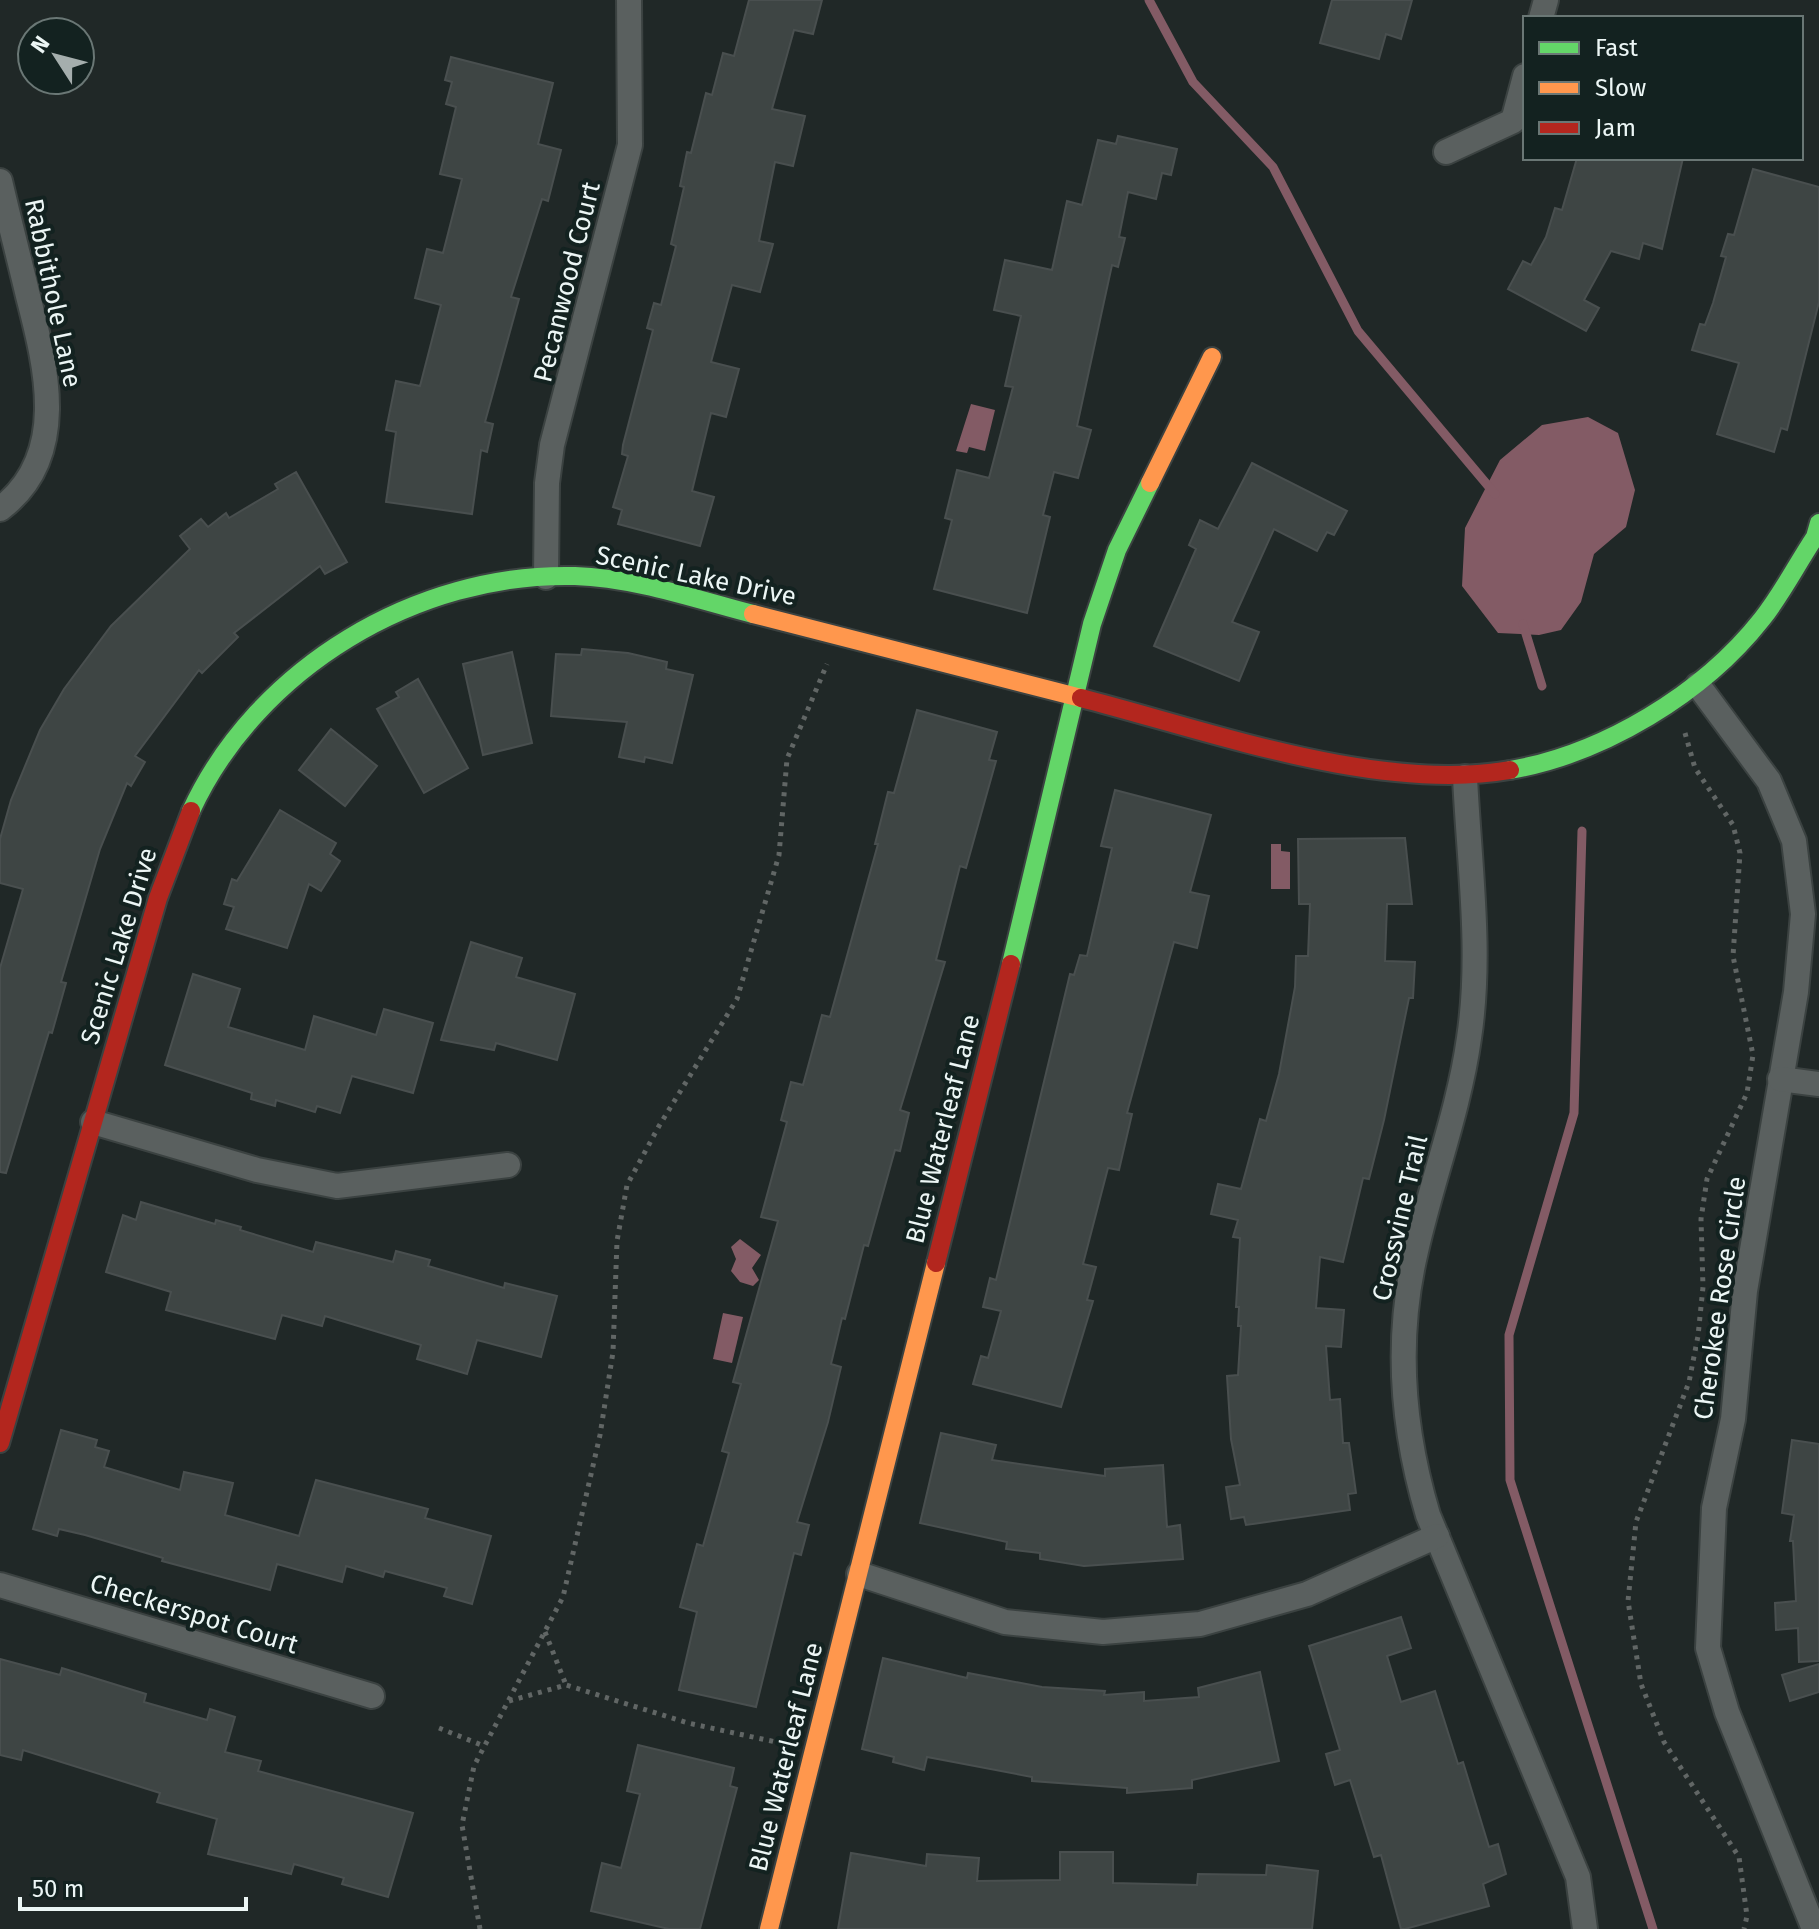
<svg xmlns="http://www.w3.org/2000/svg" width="1819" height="1929" viewBox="0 0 1819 1929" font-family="'Fira Sans',sans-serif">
<rect width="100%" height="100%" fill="#202827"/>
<g fill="#835b65">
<polygon points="971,404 995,410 985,451 969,447 967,453 956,451"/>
<polygon points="1588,417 1618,433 1635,490 1626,527 1594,554 1581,602 1561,630 1539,635 1498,633 1462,586 1465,528 1500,460 1542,425"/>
<polygon points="1271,844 1281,844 1281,851 1290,852 1290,889 1271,889"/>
<polygon points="740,1239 761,1255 752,1268 759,1280 753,1286 740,1282 731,1271 736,1259 731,1247"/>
<polygon points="723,1313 743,1317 732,1363 713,1359"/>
</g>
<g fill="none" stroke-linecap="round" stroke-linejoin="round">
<g stroke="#835b65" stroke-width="9">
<polyline points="1149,0 1193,82 1273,167 1358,331 1495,494"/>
<polyline points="1523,624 1542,686"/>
<polyline points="1582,831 1574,1113 1509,1335 1510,1480 1653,1929"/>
</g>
</g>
<g fill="#3e4544" stroke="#494f4f" stroke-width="2">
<polygon points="749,0 822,0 813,34 794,30 772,109 805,116 793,166 775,162 759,241 773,244 760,292 732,285 711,362 739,369 726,417 711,413 692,491 714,497 700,546 618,524 622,510 613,507 628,456 622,454 623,445 653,330 647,328 654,303 661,305 676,246 671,244 684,187 680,186 687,152 691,153 706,93 712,95 723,53 734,56"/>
<polygon points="1332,0 1412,0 1401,39 1386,34 1379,59 1320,43"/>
<polygon points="451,57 553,83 538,144 561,150 548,201 542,199 511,297 519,299 485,422 493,424 487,452 481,450 472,514 386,502 396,432 386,430 396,381 420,386 441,305 415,298 427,249 443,253 462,179 440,174 456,107 446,104 452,82 445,80"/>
<polygon points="1118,136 1177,149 1171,175 1162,173 1156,199 1128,192 1119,237 1125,238 1118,267 1112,265 1077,426 1091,430 1078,478 1054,472 1043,515 1050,517 1027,613 934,589 952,520 945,518 957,470 989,478 1013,387 1005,386 1021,316 994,310 1005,260 1052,270 1067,201 1082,205 1098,140 1116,144"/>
<polygon points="1577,158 1683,158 1662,249 1643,243 1639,259 1611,251 1584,300 1599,308 1586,331 1508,289 1523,261 1531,265 1546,237 1555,208 1562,210"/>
<polygon points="1753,169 1819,187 1819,302 1787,430 1781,428 1774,452 1717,434 1739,363 1692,350 1700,324 1705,325 1713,303 1726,257 1721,256 1728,234 1734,235"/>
<polygon points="1252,463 1347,511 1334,535 1327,532 1317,551 1274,529 1232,622 1259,632 1239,681 1154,646 1196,549 1189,545 1200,520 1218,529"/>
<polygon points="296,472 347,562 325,574 320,566 234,633 238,637 202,673 199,670 135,756 145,762 131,786 127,783 100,849 61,982 66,983 52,1033 49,1032 6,1173 0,1172 0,968 23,889 0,883 0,839 11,800 40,730 64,689 111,626 190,549 180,536 201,519 208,527 226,513 229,518 278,489 275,484"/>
<polygon points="582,649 628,653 667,662 666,669 693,675 672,763 645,757 644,762 619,757 627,722 551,716 556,654 581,655"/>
<polygon points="512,652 532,743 483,755 463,664"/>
<polygon points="418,679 468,768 424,793 377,709 399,697 396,692"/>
<polygon points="917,710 997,732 989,760 996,761 966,868 960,866 936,960 945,962 900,1110 909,1113 900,1151 895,1150 868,1246 864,1245 845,1319 842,1318 831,1364 841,1367 828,1422 797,1522 809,1525 801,1555 794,1553 756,1707 679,1690 697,1612 680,1607 697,1544 703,1546 729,1453 722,1451 741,1384 733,1382 778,1221 761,1217 787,1122 781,1120 791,1082 803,1085 822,1015 830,1017 878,844 875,844 888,792 894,793"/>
<polygon points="331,729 377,766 345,806 299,770"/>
<polygon points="1115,790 1211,815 1190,892 1209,896 1197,948 1174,942 1127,1113 1132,1114 1119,1170 1108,1168 1083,1264 1096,1267 1087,1300 1093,1301 1061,1407 973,1384 981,1356 988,1358 1001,1311 983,1307 990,1278 996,1280 1070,974 1074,975 1080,955 1087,956 1112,848 1101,846"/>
<polygon points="280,810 336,843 330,854 340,861 321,891 309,884 287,948 226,929 234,907 224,904 232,879 237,881"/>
<polygon points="1405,838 1412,904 1387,904 1385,961 1415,962 1413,998 1409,998 1384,1120 1369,1179 1363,1178 1343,1262 1320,1257 1316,1308 1344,1310 1341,1347 1326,1346 1330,1400 1340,1399 1343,1443 1349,1443 1356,1493 1348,1494 1350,1510 1246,1525 1244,1517 1231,1519 1226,1487 1240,1485 1231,1439 1227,1376 1238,1375 1241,1326 1238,1326 1239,1307 1236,1307 1240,1238 1233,1237 1238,1220 1211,1214 1218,1184 1241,1189 1260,1119 1266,1121 1279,1074 1295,987 1296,956 1308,956 1310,904 1299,904 1298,839"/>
<polygon points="471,942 522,958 516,977 575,994 557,1060 496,1043 494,1050 441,1040"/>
<polygon points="193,974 240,989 228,1027 305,1050 314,1016 376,1035 384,1009 433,1023 413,1093 352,1076 340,1113 317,1106 315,1112 276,1100 275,1106 251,1099 252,1093 165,1065"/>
<polygon points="141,1202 215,1224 216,1220 241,1227 240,1230 313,1252 316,1242 393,1262 396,1251 430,1260 428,1266 504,1288 505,1283 557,1296 541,1357 477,1340 467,1374 417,1359 421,1345 325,1316 322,1326 282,1315 275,1339 166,1310 171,1292 106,1272 123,1215 136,1220"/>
<polygon points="61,1430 97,1440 95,1447 109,1451 104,1467 180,1490 184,1472 233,1483 225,1515 299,1536 316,1480 428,1509 425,1518 491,1536 472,1604 444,1596 447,1588 385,1571 383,1577 346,1566 342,1582 277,1564 270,1590 162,1561 163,1558 85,1535 59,1529 57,1536 33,1529"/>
<polygon points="941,1433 996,1445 992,1460 1105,1476 1105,1469 1163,1465 1167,1527 1180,1525 1183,1559 1084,1566 1040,1559 1040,1553 1006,1549 1007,1542 920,1523"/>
<polygon points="1792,1440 1819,1444 1819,1661 1799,1662 1798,1628 1776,1630 1775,1603 1796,1601 1793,1541 1790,1541 1794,1515 1782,1513"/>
<polygon points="1401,1617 1411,1648 1387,1656 1401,1702 1435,1691 1458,1764 1463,1762 1489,1847 1498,1844 1506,1874 1483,1884 1489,1906 1405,1929 1401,1929 1381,1855 1374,1857 1350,1780 1335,1785 1326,1754 1340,1750 1309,1646"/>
<polygon points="883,1658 967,1678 968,1673 1042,1687 1105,1691 1104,1695 1144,1692 1144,1701 1199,1697 1198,1688 1260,1672 1279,1761 1192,1780 1192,1788 1127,1793 1127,1788 1032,1781 1032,1777 927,1757 924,1770 893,1762 894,1757 862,1749"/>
<polygon points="0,1659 60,1675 62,1668 146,1694 144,1702 207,1720 210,1709 235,1717 225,1752 261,1761 258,1771 413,1813 388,1897 342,1884 344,1878 294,1864 291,1874 208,1854 217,1819 157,1802 160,1793 23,1750 21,1760 0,1755"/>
<polygon points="1819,1664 1819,1692 1790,1701 1782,1675"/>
<polygon points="638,1745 734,1768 730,1786 737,1788 700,1929 669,1929 591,1911 602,1863 621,1868 640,1794 627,1791"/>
<polygon points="1060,1852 1113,1852 1113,1883 1197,1885 1198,1874 1266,1875 1267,1865 1318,1871 1312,1929 838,1929 851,1853 926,1866 927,1854 979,1858 977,1881 1060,1880"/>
</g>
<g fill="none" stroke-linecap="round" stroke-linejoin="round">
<defs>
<g id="street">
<polyline points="1541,18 1546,0"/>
<polyline points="1446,152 1513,121 1525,76"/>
<path d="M0,181c9,39 19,77 28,115 18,70 42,161 -28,213"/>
<polyline points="546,577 547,483 552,445 630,145 629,0"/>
<polyline points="1698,685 1769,781 1794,841 1803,914 1796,992 1745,1291 1733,1419 1714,1508 1708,1648 1727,1712 1814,1929"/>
<path d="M1465,777c4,86 17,176 4,261 -10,72 -37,142 -53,213 -21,88 -14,177 12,264l150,362 7,52"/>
<polyline points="1780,1079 1819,1084"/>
<polyline points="93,1122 257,1170 337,1186 508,1165"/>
<polyline points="859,1574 1005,1622 1103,1632 1200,1624 1307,1594 1437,1536"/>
<polyline points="0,1585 372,1696"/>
</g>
<g id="fast">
<path d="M1510,770c93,-16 193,-76 252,-151 20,-25 35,-55 53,-82l4,-14"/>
<path d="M191,811c66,-143 226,-239 384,-235 60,2 120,23 178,38"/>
<polyline points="1011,964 1092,624 1117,550 1150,483"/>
</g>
<g id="slow">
<polyline points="1150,483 1212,357"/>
<polyline points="753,614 1081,698"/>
<polyline points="769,1929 936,1263"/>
</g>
<g id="jam">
<path d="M1081,698c128,33 298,95 429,72"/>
<polyline points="936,1263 1011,964"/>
<polyline points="0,1443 158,898 191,811"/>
</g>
</defs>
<use href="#street" stroke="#3b4241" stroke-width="28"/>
<use href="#fast" stroke="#3b4241" stroke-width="22"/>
<use href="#slow" stroke="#3b4241" stroke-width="22"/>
<use href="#jam" stroke="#3b4241" stroke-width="22"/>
<g stroke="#616665" stroke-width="5" stroke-dasharray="4 6" stroke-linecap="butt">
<polyline points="1685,733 1695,768 1733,825 1740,853 1733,956 1753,1055 1747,1093 1707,1179 1701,1219 1703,1287 1698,1336 1689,1382 1636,1522 1628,1601 1641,1684 1664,1742 1739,1857 1747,1916 1744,1929"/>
<polyline points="545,1632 566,1685"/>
<polyline points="509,1701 566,1685 688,1723 785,1744"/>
<polyline points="439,1728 484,1746"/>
<polyline points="480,1929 462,1825 474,1766 563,1597 600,1435 613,1352 617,1241 627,1185 659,1126 737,999 779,855 787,759 827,664"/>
</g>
<use href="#street" stroke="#5a605f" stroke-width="24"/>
<use href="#fast" stroke="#63d668" stroke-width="18"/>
<use href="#slow" stroke="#ff974d" stroke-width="18"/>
<use href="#jam" stroke="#b3261e" stroke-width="18"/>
</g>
<g text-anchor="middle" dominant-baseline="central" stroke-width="8" stroke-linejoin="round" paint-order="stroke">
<g font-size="26" fill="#ecf6f5" stroke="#132220">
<text transform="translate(567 282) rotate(-76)">Pecanwood Court</text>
<text transform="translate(53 293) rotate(78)">Rabbithole Lane</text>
<text transform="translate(696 576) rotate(12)">Scenic Lake Drive</text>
<text transform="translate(119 946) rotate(-73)">Scenic Lake Drive</text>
<text transform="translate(943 1129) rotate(-76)">Blue Waterleaf Lane</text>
<text transform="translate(1400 1218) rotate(-77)">Crossvine Trail</text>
<text transform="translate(1720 1298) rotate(-82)">Cherokee Rose Circle</text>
<text transform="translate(194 1614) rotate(17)">Checkerspot Court</text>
<text transform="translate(786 1757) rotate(-76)">Blue Waterleaf Lane</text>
</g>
</g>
<rect x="1523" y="16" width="280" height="144" fill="#132220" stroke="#6a7775" stroke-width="2"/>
<rect x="1539" y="42" width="40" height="12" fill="#63d668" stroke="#6a7775" stroke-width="2"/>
<text x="1595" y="56" font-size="24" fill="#ecf6f5">Fast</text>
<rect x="1539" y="82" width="40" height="12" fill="#ff974d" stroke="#6a7775" stroke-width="2"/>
<text x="1595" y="96" font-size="24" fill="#ecf6f5">Slow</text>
<rect x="1539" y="122" width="40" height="12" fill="#b3261e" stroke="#6a7775" stroke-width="2"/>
<text x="1595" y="136" font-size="24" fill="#ecf6f5">Jam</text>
<g transform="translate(56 56) rotate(306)"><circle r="38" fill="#132220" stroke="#6a7775" stroke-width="2"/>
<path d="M0-6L14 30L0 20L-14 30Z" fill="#a5aead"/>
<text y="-12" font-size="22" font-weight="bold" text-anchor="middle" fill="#ecf6f5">N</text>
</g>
<path d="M20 1897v12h226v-12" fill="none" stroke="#ecf6f5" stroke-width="4"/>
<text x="32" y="1897" font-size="24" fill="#ecf6f5" stroke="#132220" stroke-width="6" paint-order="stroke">50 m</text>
</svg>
